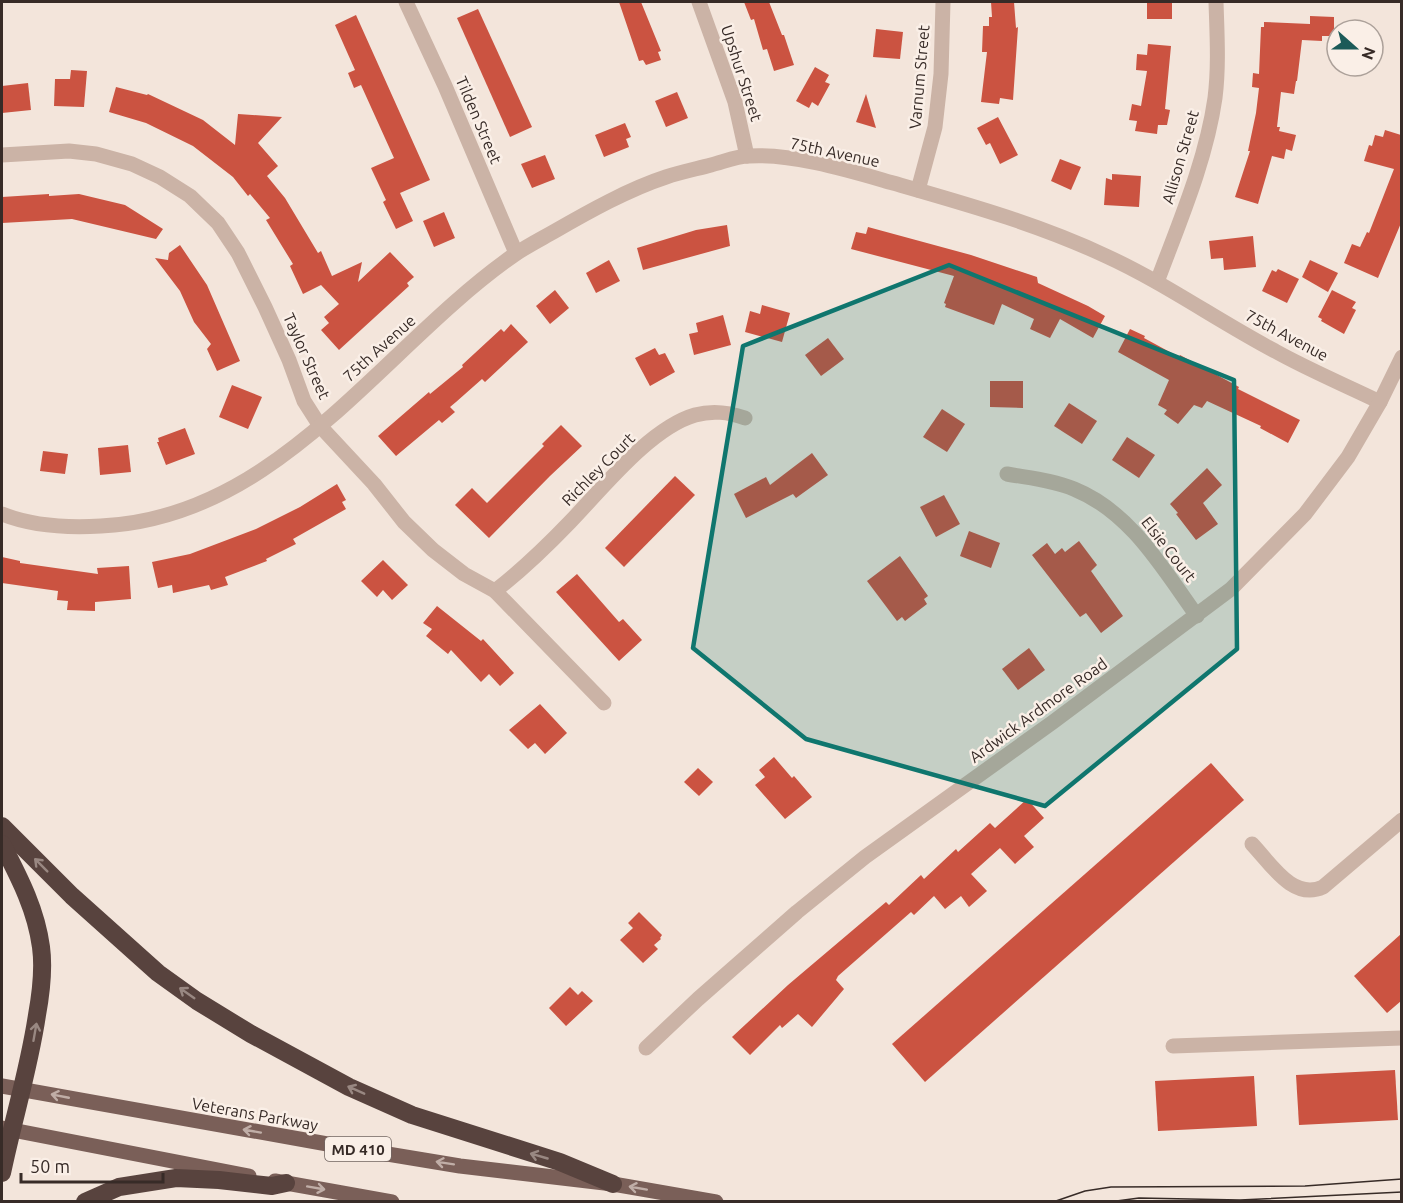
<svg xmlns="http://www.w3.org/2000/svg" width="1403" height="1203" viewBox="0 0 1403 1203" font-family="Ubuntu,sans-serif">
<rect width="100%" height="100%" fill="#f3e5db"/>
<g fill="#cb5341">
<polygon points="619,2 641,2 661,51 658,52 661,60 646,65 643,60 639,61"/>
<polygon points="744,2 769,2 782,35 784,35 794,65 774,71 767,49 763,50 754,19 751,20"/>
<polygon points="991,2 1014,2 1016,28 1018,27 1013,100 1000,98 999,104 981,102 987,52 982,52 983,26 989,26 989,17 992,17"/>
<rect x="1147" y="2" width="25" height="17"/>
<polygon points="478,9 532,127 510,137 457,18"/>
<polygon points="356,15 430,180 400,193 413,221 396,229 383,202 386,200 371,168 394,158 361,85 354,88 348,73 355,70 335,25"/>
<polygon points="1310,16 1334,17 1334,36 1322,36 1322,41 1302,40 1297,81 1296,81 1294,94 1281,92 1277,127 1280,127 1279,131 1296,135 1292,151 1286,149 1284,159 1272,156 1258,204 1235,197 1250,151 1248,151 1256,113 1259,88 1252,87 1253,73 1259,74 1261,27 1264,27 1264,22 1310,24"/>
<polygon points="876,29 903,32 900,59 873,57"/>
<polygon points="1148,44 1171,46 1165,109 1170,110 1167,125 1158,125 1157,134 1135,131 1137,121 1129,120 1132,104 1141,106 1147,71 1136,70 1137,54 1147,55"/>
<polygon points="815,67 829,75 825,82 830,84 818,106 812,102 809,108 796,101"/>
<polygon points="71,70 87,71 84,107 54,106 55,79 70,79"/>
<polygon points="28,83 31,110 2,113 2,86"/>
<polygon points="116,87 147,95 148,94 203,120 235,145 238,114 282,117 258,143 278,166 267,176 285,198 318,253 321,251 332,276 362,262 358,282 390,252 414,277 407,283 409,286 339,350 321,330 329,323 324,317 339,304 321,285 303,294 290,266 293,264 266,220 270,218 250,194 248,196 233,177 193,146 146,123 109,112"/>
<polygon points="677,92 688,118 666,127 655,101"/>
<polygon points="866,94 876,128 856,122"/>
<polygon points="998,117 1018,155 1000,164 990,143 986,145 977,128"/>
<polygon points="625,123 631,137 626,139 629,147 604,157 595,135"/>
<polygon points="1385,130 1401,135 1401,223 1378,278 1344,263 1352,244 1360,247 1367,232 1369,233 1394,169 1364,161 1369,145 1372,146 1375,135 1383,137"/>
<polygon points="545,155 555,179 532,188 521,164"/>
<polygon points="1060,159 1081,167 1071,190 1051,181"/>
<polygon points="1112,174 1141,176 1139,207 1104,205 1106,178 1112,180"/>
<polygon points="49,194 49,196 79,194 125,205 163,229 156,239 72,219 2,223 2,197"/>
<polygon points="444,212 455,238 434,247 423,221"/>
<polygon points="727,225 730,246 643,270 637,248 696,230"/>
<polygon points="868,227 971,255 1037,277 1038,283 1088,306 1105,316 1093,338 1060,319 1050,338 1030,329 1034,319 1002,304 994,325 945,307 946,304 944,303 954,276 851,249 856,232 866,234"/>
<polygon points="1253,236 1256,267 1224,270 1223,258 1211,259 1209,241"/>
<polygon points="180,245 207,285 240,361 217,371 207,349 211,344 194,322 180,291 155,258 168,260 169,253"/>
<polygon points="609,260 620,281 596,293 586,273"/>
<polygon points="1310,260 1338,273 1328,292 1302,277"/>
<polygon points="1278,269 1299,279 1287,303 1262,291 1272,270 1276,272"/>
<polygon points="555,290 569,308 550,324 536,306"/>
<polygon points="1332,290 1356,302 1352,308 1356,310 1344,334 1321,321 1322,319 1318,317"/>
<polygon points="762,305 790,313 782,342 745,332 750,311 760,314"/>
<polygon points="723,315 731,345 694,355 689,334 698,332 696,323"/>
<polygon points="511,324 528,342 485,382 482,379 456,402 450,407 455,412 442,423 439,420 396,456 378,436 429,392 430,394 463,367 462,365 501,329 504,332"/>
<polygon points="1130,329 1145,336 1144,338 1179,357 1180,355 1239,387 1238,389 1300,420 1288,443 1260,428 1261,426 1207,401 1202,408 1194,405 1178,424 1164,414 1167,410 1158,405 1169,380 1118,352"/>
<polygon points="828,338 844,359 821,376 805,355"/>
<polygon points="655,348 659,355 665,353 675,372 650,386 635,358"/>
<polygon points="990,381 1023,381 1023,408 990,407"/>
<polygon points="232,385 262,397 248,429 219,417"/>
<polygon points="1069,403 1097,421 1082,444 1054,426"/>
<polygon points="942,409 965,424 947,452 923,437"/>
<polygon points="561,425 582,446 550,476 489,538 455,505 472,488 487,503 544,446 542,444"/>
<polygon points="185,428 195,454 166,465 157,442 159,442 158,438"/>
<polygon points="1127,437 1155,455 1139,478 1112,460"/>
<polygon points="128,445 131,472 100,475 98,448"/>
<polygon points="43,451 68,454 65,474 40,471"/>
<polygon points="812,453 828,475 796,498 793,494 746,518 734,494 766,477 770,485"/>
<polygon points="1207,468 1222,485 1203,503 1218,524 1196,540 1176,514 1178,513 1170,504"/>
<polygon points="675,476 695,495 624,567 605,548"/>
<polygon points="337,484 346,500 342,502 346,509 293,539 296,544 266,559 267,561 225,577 228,585 211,590 209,585 173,593 172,585 158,588 152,562 190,554 256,529 300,507"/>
<polygon points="944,495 960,524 936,537 920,507"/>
<polygon points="969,531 1000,543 991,568 960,556"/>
<polygon points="1079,541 1097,565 1091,571 1123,616 1101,633 1086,613 1080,617 1032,555 1047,543 1055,554 1062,548 1065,552"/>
<polygon points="900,556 928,596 924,599 927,604 905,621 902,617 897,621 867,581"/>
<polygon points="2,557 20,561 20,563 98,574 97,568 129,566 131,599 95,602 95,611 67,610 68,601 57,600 58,591 2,583"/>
<polygon points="383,560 408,585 392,600 383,590 377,597 361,581"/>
<polygon points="577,574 619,622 623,619 642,640 619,661 556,592"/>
<polygon points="437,606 481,641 483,639 514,673 500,686 489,674 481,682 451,650 448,654 426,636 432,629 423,623"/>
<polygon points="1029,648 1045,670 1018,690 1002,669"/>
<polygon points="540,704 567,733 545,754 535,743 528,749 509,730"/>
<polygon points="774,757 792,778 794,776 812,797 785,819 755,785 765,777 759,770"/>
<polygon points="1211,763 1244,800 925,1082 892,1044"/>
<polygon points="698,768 713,782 699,796 684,782"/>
<polygon points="1027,799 1044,818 1024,836 1034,847 1015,864 1000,848 971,874 987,891 969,907 961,896 945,909 934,896 914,915 911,912 838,976 836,980 844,989 812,1027 798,1014 782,1028 780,1025 750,1055 732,1037 788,985 886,902 889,905 921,875 924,879 956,849 958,852 990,823 995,828"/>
<polygon points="639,912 662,935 660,938 661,939 654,945 658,949 643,963 620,940 633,928 628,923"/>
<polygon points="1401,934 1401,1001 1387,1013 1354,976"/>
<polygon points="570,987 578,995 582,991 593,1001 566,1026 549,1008"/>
<polygon points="1395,1070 1398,1120 1299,1125 1296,1075"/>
<polygon points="1254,1076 1257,1126 1158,1131 1155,1081"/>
</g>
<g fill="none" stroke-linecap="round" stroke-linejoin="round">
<g stroke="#cbb3a6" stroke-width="15">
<polyline points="406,2 445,86 516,253"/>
<polyline points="699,2 735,102 747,156"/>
<polyline points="2,155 69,151 96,154 132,164 160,177 190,196 218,223 238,253 265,307 289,360 304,401 320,426 374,484 404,522 433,550 464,574 495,591 604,703"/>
<polyline points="918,190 935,127 941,74 943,2"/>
<path d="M1157,282c22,-59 49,-121 58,-184 4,-32 2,-64 1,-96"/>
<path d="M1007,474c22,4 46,6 67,15 57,23 89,80 123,127"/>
<path d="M2,514c30,12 66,14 99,12 178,-8 280,-178 413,-271 13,-9 27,-16 41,-24 33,-19 74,-42 111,-54 15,-5 30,-8 45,-12 12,-3 26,-9 38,-9 44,-3 102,15 144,27 73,21 145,41 213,73 59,27 112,65 169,95 34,19 70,34 105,51"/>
<path d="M495,591c27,-21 51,-44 75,-69 32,-33 80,-94 125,-107 18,-5 33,-3 50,3"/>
<path d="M1252,844c19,20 41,57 71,43l79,-67"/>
<polyline points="1173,1046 1402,1038"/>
<polyline points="646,1048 698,999 797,912 865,857 1053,722 1231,589 1305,514 1348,457 1380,402 1402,357"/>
</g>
<g stroke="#7a5f58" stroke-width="15">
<polyline points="2,1086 333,1145 460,1166 613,1184 716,1202"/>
<polyline points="2,1128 249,1176"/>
<polyline points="275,1181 392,1202"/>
</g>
<g stroke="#58433e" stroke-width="18">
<polyline points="2,826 72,896 158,973 197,1001 251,1034 349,1087 412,1115 560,1162 613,1184"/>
<path d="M2,844c17,33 34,65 39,103 3,22 0,46 -4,68 -8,54 -24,105 -35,158"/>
<polyline points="85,1202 119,1187 176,1178 219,1180 272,1186 286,1183"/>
</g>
<g stroke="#372b27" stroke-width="1.5">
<polyline points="1053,1202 1085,1191 1111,1187 1305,1186 1402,1179"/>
<polyline points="1109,1202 1139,1198 1240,1200 1402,1192"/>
</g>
</g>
<defs><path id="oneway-shaft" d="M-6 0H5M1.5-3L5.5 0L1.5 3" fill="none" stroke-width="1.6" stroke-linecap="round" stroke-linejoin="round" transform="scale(1.5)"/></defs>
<g stroke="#998882">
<use href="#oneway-shaft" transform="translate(41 865) rotate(-135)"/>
<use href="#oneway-shaft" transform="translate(187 993) rotate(-145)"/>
<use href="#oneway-shaft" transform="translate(35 1032) rotate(-80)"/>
<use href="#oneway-shaft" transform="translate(356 1090) rotate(-156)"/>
<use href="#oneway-shaft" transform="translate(539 1156) rotate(-164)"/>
</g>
<g stroke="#c0aea7">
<use href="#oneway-shaft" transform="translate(60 1096) rotate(-169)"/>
<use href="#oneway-shaft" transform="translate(252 1131) rotate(-170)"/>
<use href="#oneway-shaft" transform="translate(445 1163) rotate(-171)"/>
<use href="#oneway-shaft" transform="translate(316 1188) rotate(10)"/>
<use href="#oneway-shaft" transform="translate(638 1188) rotate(-170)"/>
</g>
<path fill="#0f766e" fill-opacity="0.2" stroke="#0f766e" stroke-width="4.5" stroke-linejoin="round" d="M949,265l285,115 3,269 -192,157 -239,-67 -113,-91 50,-302z"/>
<g text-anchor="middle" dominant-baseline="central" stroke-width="5" stroke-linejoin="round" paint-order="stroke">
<rect fill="#faefe7" stroke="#726661" stroke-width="1.5" x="325" y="1137" width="66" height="24" rx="4.5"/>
<g font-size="15" font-weight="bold" fill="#372b27">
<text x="358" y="1149">MD 410</text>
</g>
<g font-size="16" fill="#372b27" stroke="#faefe7">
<text transform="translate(742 73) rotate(72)">Upshur Street</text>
<text transform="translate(919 77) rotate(-85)">Varnum Street</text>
<text transform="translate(479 120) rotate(67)">Tilden Street</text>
<text transform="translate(835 152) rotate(12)">75th Avenue</text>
<text transform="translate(1180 157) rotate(-74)">Allison Street</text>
<text transform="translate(1287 335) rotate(28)">75th Avenue</text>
<text transform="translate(379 348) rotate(-42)">75th Avenue</text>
<text transform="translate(307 356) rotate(66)">Taylor Street</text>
<text transform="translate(598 469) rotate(-45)">Richley Court</text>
<text transform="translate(1169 549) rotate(52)">Elsie Court</text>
<text transform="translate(1038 710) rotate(-36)">Ardwick Ardmore Road</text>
<text transform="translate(255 1114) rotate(10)">Veterans Parkway</text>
</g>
</g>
<rect width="1403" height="1203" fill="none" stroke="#372b27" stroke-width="6"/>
<g transform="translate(1355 48) rotate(111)"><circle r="28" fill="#faefe7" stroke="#aca19a" stroke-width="1.5"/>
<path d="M0-4.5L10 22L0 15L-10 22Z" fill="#1b5a58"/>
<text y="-9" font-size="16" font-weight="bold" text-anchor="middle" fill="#372b27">N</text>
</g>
<path d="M21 1173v9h142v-9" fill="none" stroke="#372b27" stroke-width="3"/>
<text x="30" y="1173" font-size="18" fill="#372b27" stroke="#faefe7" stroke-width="4.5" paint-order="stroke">50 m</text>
</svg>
